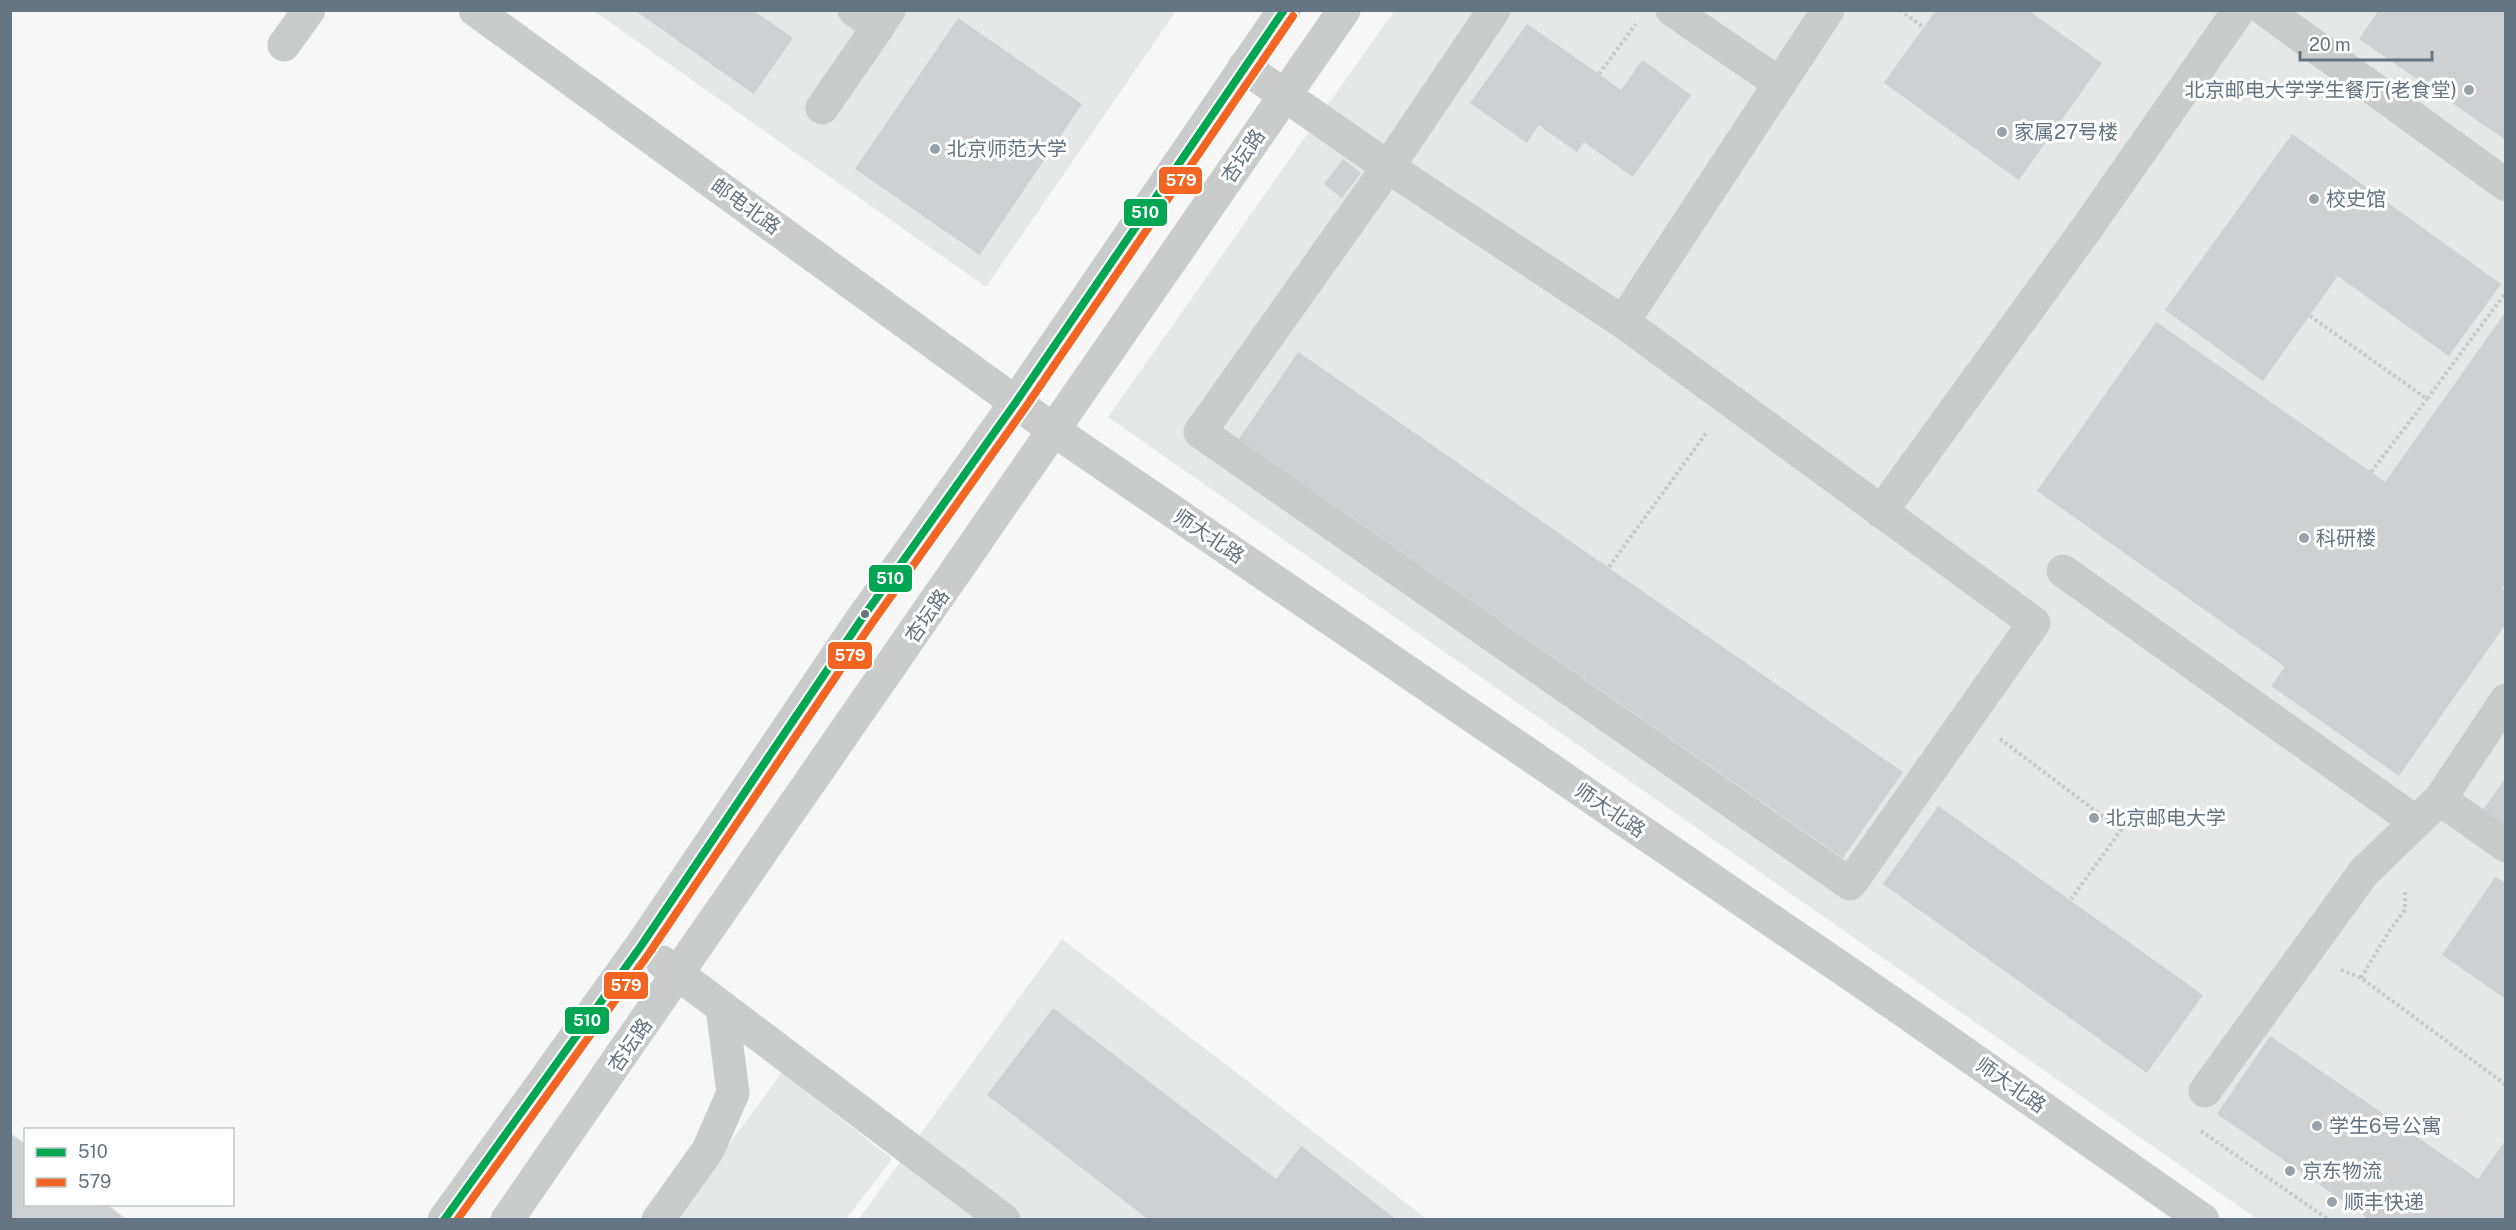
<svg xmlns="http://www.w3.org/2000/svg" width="2516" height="1230" viewBox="0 0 2516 1230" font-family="'Public Sans','Noto Sans SC',sans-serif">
<rect width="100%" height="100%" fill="#f7f7f7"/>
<g fill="#e6e7e7">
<polygon points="594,11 1176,11 986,287"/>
<polygon points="1394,11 2505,11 2505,1219 2257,1219 1108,417"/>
<polygon points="1062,939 1427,1219 858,1220"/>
<polygon points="782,1072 892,1159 846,1219 674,1220"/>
</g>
<g fill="#ced0d1" stroke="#e6e6e6" stroke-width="1.5">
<polygon points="633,10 754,10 794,38 754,95"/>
<polygon points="1935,10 2029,10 2103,63 2019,181 1883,83"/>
<polygon points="2378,10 2506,10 2506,141 2358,39"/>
<polygon points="958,17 1083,104 980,256 854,169"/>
<polygon points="1527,23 1621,89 1642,59 1692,95 1633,178 1584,143 1577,153 1539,126 1527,144 1469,103"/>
<polygon points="2292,133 2502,284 2449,357 2338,277 2263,382 2164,310"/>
<polygon points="1343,158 1362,173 1342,199 1323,184"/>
<polygon points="2506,310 2506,585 2503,588 2506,589 2506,625 2399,777 2270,686 2284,667 2036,491 2156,321 2385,481"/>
<polygon points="1298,351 1904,772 1843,859 1238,439"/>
<polygon points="2506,776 2506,827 2482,810"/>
<polygon points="1938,805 2204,995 2147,1074 1882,884"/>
<polygon points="2495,876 2506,882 2506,1000 2441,955"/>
<polygon points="1053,1007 1276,1178 1301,1145 1398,1220 1148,1220 986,1095"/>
<polygon points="2270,1035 2478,1178 2506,1138 2506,1220 2369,1220 2216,1114"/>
<polygon points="10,1133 26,1144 26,1204 107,1204 127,1220 10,1220"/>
</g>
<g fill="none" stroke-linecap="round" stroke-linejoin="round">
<g stroke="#c8c9ca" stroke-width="4" stroke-dasharray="3 3" stroke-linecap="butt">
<polyline points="1900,10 1923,27"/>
<polyline points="1599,74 1636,24"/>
<polyline points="2310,316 2427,399 2506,292"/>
<polyline points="2371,472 2427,399"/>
<polyline points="1609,567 1707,432"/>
<polyline points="2000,739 2121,830 2071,899"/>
<polyline points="2341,970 2361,978 2506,1085"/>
<polyline points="2361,978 2390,930 2405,910 2405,889"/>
<polyline points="2201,1131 2329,1220"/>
</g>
<g stroke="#cacccc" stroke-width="33">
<polyline points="475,10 1055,431 1910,1015 2203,1220"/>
<polyline points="854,10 878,27 889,10"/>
<polyline points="1672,10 1780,84"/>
<polyline points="2265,10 2506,185"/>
<polyline points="284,45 309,10"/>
<polyline points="1244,67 1388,167 1623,322 2034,623 1850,884 1200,432 1388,167 1494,10"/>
<polyline points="822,108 878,27"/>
<polyline points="1623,322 1828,10"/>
<polyline points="1881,512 2087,228 2239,10"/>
<polyline points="2063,571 2416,822"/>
<polyline points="2440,799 2506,846"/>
<polyline points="662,962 1004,1220"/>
<polyline points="2205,1091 2364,872 2440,799 2506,700"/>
<polyline points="444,1220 641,946 861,620 1016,402 1284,10"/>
<polyline points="507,1220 1344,10"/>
<polyline points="658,1220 708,1150 733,1093 722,1007"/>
</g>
<defs>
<polyline id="bus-1" points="444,1220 641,946 861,620 1016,402 1284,10"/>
<polyline id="bus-2" points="457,1220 650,952 870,626 1025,408 1293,16"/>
</defs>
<use href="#bus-1" stroke="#fff" stroke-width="12"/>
<use href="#bus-2" stroke="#fff" stroke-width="12"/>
<use href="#bus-1" stroke="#00a651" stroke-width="8"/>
<use href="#bus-2" stroke="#f26522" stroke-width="8"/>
</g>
<g fill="#97a2aa" stroke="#fff" stroke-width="2">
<circle cx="2469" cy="90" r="6"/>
<circle cx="2002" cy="132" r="6"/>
<circle cx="935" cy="149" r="6"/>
<circle cx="2314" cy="199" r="6"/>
<circle cx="2304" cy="538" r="6"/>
<circle cx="2094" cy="818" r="6"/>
<circle cx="2317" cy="1126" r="6"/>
<circle cx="2290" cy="1171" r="6"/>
<circle cx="2332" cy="1202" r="6"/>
</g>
<circle fill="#647480" stroke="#fff" stroke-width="2" cx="865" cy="614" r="5"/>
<g text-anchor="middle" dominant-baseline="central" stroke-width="6" stroke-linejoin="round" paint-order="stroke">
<g font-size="20" fill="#647480" stroke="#fff" text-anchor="start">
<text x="2457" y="90" text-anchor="end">北京邮电大学学生餐厅(老食堂)</text>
<text x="2014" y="132">家属27号楼</text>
<text x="947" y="149">北京师范大学</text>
<text x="2326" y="199">校史馆</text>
<text x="2316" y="538">科研楼</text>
<text x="2106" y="818">北京邮电大学</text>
<text x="2329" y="1126">学生6号公寓</text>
<text x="2302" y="1171">京东物流</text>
<text x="2344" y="1202">顺丰快递</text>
</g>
<g font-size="20" fill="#647480" stroke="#fff">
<text transform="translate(1243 156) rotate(-56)">杏坛路</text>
<text transform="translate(746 206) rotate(36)">邮电北路</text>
<text transform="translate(1209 536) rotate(34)">师大北路</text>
<text transform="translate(927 616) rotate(-55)">杏坛路</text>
<text transform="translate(1610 810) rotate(34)">师大北路</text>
<text transform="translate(630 1045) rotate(-55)">杏坛路</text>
<text transform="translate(2011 1085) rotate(35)">师大北路</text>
</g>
</g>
<g stroke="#fff" stroke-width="2">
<rect x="1158" y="166" width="45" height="29" rx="6" fill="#f26522"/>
<rect x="1123" y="198" width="45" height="29" rx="6" fill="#00a651"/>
<rect x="868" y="564" width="45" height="29" rx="6" fill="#00a651"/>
<rect x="827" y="641" width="46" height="29" rx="6" fill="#f26522"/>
<rect x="603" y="971" width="46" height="29" rx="6" fill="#f26522"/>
<rect x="564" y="1006" width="46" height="29" rx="6" fill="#00a651"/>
</g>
<g font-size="16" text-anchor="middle" font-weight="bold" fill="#fff">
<text x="1181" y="186">579</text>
<text x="1145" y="218">510</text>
<text x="890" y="584">510</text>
<text x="850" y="661">579</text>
<text x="626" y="991">579</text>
<text x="587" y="1026">510</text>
</g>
<rect width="2516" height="1230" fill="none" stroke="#647480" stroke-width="24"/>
<rect x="24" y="1128" width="210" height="78" fill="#ffffff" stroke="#c1c7cc" stroke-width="1.5"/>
<rect x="36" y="1148" width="30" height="9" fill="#00a651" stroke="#c1c7cc" stroke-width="1.5"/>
<text x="78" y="1158" font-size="18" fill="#647480">510</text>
<rect x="36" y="1178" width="30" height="9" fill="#f26522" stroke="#c1c7cc" stroke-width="1.5"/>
<text x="78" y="1188" font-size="18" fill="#647480">579</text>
<path d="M2300 51v9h132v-9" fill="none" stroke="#647480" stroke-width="3"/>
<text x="2309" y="51" font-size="18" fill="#647480" stroke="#ffffff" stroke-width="4.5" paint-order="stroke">20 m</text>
</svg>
